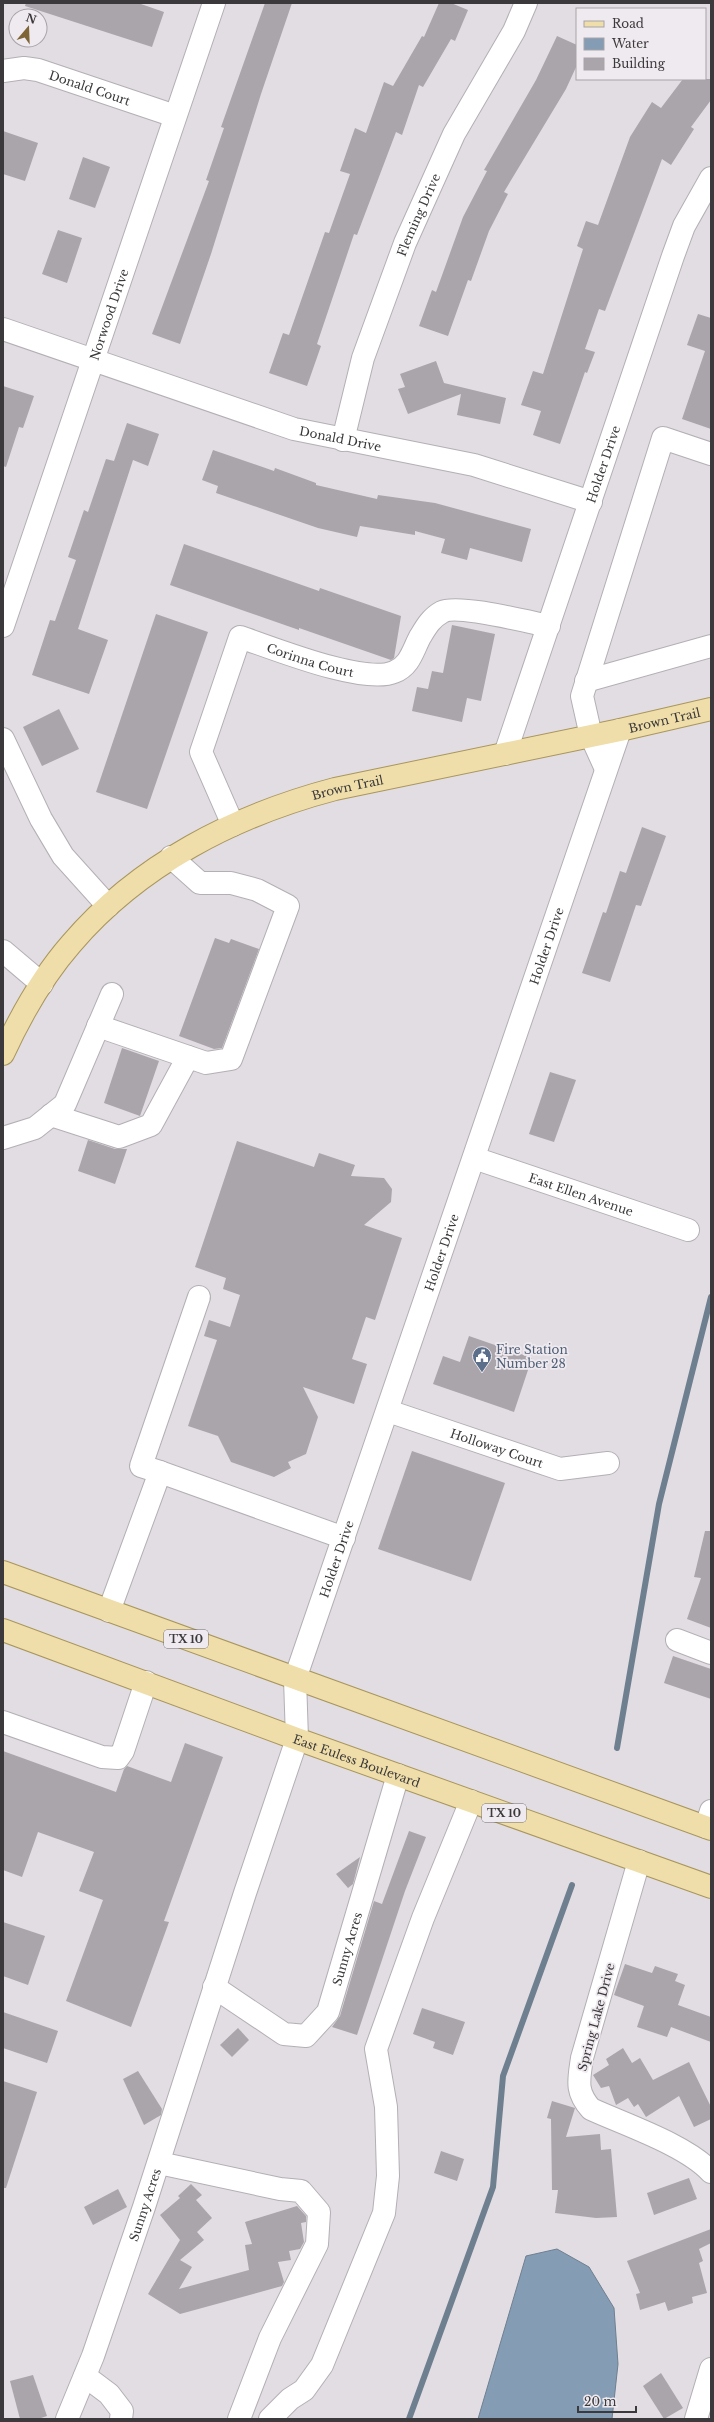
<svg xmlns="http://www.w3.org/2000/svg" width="714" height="2422" viewBox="0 0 714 2422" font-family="'Libre Baskerville',serif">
<rect width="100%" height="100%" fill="#e2dde2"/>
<polygon fill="#849db4" stroke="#6e7f90" points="557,2249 589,2267 614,2308 618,2364 612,2419 478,2419 526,2256"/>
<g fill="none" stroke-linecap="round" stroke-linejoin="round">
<g stroke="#6e7f90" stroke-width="6">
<polyline points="617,1748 659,1504 711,1297"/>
<polyline points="409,2419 493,2187 503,2076 572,1885"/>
</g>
</g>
<g fill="#aaa5aa">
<polygon points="26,3 138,3 164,12 152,47 25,6"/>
<polygon points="265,3 292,3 261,94 211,254 180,344 152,334 209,181 206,180 224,128 221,127"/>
<polygon points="439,3 451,3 468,10 455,41 451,39 423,87 419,85 402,135 396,132 357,235 354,234 317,344 321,346 307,386 269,373 283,333 289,335 325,232 329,233 350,174 340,171 355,128 366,133 384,82 393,86 422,36 424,37"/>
<polygon points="557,36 577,45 577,65 566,89 504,192 508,194 489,231 471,281 468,280 448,336 419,326 432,290 436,292 463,217 487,171 484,170 536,80"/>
<polygon points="683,79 711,79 711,100 691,127 694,129 671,165 662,159 605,311 599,309 585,349 595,352 587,373 585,372 560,444 533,435 541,411 521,405 533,371 543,374 583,249 577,246 586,221 598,225 630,137 652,102 661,108"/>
<polygon points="3,131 38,143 25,181 3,174"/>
<polygon points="83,157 110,167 95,208 69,199"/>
<polygon points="58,230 82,238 67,283 42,274"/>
<polygon points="698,314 711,318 711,429 682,419 705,351 687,345"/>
<polygon points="436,361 444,383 506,398 500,424 457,415 461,394 408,414 398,389 405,387 400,374"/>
<polygon points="3,386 34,396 23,428 19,427 6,467 3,466"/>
<polygon points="127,423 159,434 148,466 133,460 78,629 108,640 89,694 32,675 50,620 55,621 76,560 68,557 84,510 88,512 106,459 114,461"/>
<polygon points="213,450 274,471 275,468 316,483 316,485 377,499 378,495 435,503 531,529 522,562 470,548 467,560 441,553 445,539 415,531 415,535 360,526 357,537 318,528 216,493 218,486 202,480"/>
<polygon points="184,544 319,591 320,588 401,616 394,658 391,660 299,628 299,630 170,585"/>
<polygon points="156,614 208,632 147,809 96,792"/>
<polygon points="452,625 495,634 481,701 467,698 462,722 412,711 417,687 428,689 432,671 443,673"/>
<polygon points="59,709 79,749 42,766 23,727"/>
<polygon points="642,827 666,836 641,906 636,905 610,982 582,973 603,912 606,913 620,871 626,873"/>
<polygon points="215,938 229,943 231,939 259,949 222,1048 214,1049 179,1036"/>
<polygon points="122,1048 159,1061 140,1116 104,1103"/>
<polygon points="550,1072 576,1080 554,1142 529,1134"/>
<polygon points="88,1140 115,1149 127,1149 115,1184 78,1171"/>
<polygon points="237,1141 314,1167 319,1153 355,1165 351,1176 384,1178 392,1189 391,1202 364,1225 402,1238 375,1320 366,1317 352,1359 367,1364 354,1404 303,1387 318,1417 306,1454 288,1462 291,1468 274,1477 231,1462 218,1436 188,1426 217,1340 204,1336 209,1320 230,1327 240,1295 223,1289 226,1278 195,1267"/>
<polygon points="469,1336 532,1358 514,1412 433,1384 443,1356 460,1362"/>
<polygon points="412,1451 505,1483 471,1581 378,1549"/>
<polygon points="705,1531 711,1531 711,1628 687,1619 701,1578 694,1577"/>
<polygon points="673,1656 711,1669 711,1699 664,1683"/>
<polygon points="185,1743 223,1757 164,1921 169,1922 131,2027 66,2001 103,1900 79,1891 94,1852 38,1832 22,1877 3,1870 3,1751 116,1792 124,1769 127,1766 171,1782"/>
<polygon points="409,1831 426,1837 405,1891 357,2035 332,2027 340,2016 374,1901 382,1904"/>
<polygon points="360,1857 353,1884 348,1888 336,1874"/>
<polygon points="3,1922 45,1936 28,1985 3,1976"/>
<polygon points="625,1964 652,1973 655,1966 678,1974 675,1981 685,1985 678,2005 711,2017 711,2042 671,2027 667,2037 637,2027 644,2006 614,1995"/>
<polygon points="422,2008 465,2022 453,2055 433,2048 435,2042 413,2034"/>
<polygon points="3,2012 58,2031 47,2063 3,2048"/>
<polygon points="238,2028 249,2040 232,2057 220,2045"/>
<polygon points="623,2048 632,2063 640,2058 653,2080 689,2062 711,2107 711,2119 694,2127 679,2096 646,2117 638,2104 634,2107 628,2098 616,2105 609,2086 601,2088 593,2075 609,2065 606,2059"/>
<polygon points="138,2071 162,2109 161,2115 144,2125 123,2079"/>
<polygon points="3,2081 37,2092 6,2188 3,2188"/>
<polygon points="552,2101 575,2108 566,2137 600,2134 601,2150 611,2149 617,2217 596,2218 555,2213 558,2190 552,2190 551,2119 547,2118"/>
<polygon points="441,2151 464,2159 457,2181 434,2173"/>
<polygon points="689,2178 697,2199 654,2215 647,2193"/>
<polygon points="191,2184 202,2195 196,2200 212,2218 197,2232 204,2240 180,2260 192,2267 179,2289 249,2270 245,2245 252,2244 245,2222 297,2206 306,2216 306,2222 301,2223 304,2242 300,2249 289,2251 291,2260 278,2262 284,2282 282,2286 180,2314 148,2294 180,2240 160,2215 180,2198 178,2196"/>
<polygon points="118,2189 127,2207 93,2225 84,2207"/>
<polygon points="711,2229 711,2243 699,2249 703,2261 699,2263 707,2293 692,2297 693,2303 668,2311 665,2302 640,2310 636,2294 640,2293 627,2261"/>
<polygon points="661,2373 683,2408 664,2419 643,2386"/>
<polygon points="33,2375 47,2416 38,2419 20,2419 10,2381"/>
</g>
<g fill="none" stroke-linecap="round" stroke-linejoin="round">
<defs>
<g id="minor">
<path id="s1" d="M3,71l21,-3 14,2 137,46"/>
<path id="s2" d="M3,329l291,100 180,36 117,37"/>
<path id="s3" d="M343,440l20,-82 42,-115 49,-109 60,-103 12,-28"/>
<path id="s4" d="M3,626l211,-623"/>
<polyline points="586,681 711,646"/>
<polyline points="3,739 41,819 63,856 108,906"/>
<path id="s5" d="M505,754l168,-498 11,-30 27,-48"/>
<polyline points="606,769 591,736 582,696 663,438 711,454"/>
<path id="s6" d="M233,825l-32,-73 39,-115c33,11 124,48 154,35 16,-6 19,-22 26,-35 6,-10 11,-19 22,-25 15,-8 87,10 107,14"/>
<polyline points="3,951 42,984"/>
<polyline points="98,1026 206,1063 231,1059 288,906 257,890 231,883 200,883 171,857"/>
<polyline points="51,1115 119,1137 151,1125 188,1057"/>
<polyline points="3,1138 35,1128 65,1104 112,994"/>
<path id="s7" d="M474,1158l214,72"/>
<path id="s8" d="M388,1411l172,58 48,-6"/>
<polyline points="160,1472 141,1466 199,1297"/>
<polyline points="109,1611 160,1472 344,1538"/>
<polyline points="677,1640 711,1653"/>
<polyline points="3,1722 102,1757 118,1758 123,1751 146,1682"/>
<polyline points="706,1827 711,1811"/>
<path d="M639,1861l-57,197c-3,22 -7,33 9,51 35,16 95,36 120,63"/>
<path id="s9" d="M214,1987l70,47 22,2 22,-24 70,-237"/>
<polyline points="159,2163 280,2189 301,2191 319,2212 317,2244 270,2338 239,2419"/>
<polyline points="85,2376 109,2394 122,2411 121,2419"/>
<path id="s10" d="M67,2419l26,-63 51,-149 101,-314 52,-154 -2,-60 325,-949"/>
<polyline points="270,2419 290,2399 304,2390 322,2365 384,2213 388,2176 386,2107 376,2049 423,1918 471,1801"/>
<polyline points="696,2419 711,2369"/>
</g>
<g id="major">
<path id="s11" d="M3,1054c18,-39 40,-78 68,-110 68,-80 165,-129 264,-155l285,-59 91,-21"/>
<polyline points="3,1572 711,1829"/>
<path id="s12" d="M3,1630l294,109 414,148"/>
</g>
</defs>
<use href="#minor" stroke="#b4afb5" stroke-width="24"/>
<use href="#major" stroke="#a9965d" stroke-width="24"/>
<use href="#minor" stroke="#fff" stroke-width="22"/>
<use href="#major" stroke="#efdea9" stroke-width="22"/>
</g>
<defs>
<symbol id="civic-pin" viewBox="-11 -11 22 30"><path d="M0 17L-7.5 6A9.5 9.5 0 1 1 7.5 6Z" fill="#5c6f8a" stroke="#efeaef"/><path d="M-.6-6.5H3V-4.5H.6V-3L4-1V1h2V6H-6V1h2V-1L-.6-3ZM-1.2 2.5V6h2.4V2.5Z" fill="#fff"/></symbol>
</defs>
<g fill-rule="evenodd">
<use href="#civic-pin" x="471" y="1345" width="22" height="30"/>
</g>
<g text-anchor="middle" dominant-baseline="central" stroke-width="3.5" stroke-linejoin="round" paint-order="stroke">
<g fill="#efeaef" stroke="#716e71" stroke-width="1">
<rect x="164" y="1630" width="44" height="18" rx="3"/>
<rect x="482" y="1804" width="44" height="18" rx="3"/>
</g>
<g font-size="11" font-weight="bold" fill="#3b393b">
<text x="186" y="1639">TX 10</text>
<text x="504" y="1813">TX 10</text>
</g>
<g font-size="12" fill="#3b393b" stroke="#efeaef">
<text stroke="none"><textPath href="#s1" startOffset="90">Donald Court</textPath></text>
<text stroke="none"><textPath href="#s3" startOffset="238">Fleming Drive</textPath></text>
<text stroke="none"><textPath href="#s4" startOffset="329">Norwood Drive</textPath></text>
<text stroke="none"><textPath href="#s2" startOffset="355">Donald Drive</textPath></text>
<text stroke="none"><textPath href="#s5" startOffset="306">Holder Drive</textPath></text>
<text stroke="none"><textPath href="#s6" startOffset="275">Corinna Court</textPath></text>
<text stroke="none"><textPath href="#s11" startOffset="777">Brown Trail</textPath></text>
<text stroke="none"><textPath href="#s11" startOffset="453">Brown Trail</textPath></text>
<text stroke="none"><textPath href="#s10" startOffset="1553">Holder Drive</textPath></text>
<text stroke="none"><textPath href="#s7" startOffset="113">East Ellen Avenue</textPath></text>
<text stroke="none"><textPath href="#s10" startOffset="1229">Holder Drive</textPath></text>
<text stroke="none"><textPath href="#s8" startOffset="115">Holloway Court</textPath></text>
<text stroke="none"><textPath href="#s10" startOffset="905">Holder Drive</textPath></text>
<text stroke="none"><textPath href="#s12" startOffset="377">East Euless Boulevard</textPath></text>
<text stroke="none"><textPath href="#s9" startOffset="205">Sunny Acres</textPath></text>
<text transform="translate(596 2017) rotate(-75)">Spring Lake Drive</text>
<text stroke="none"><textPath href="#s10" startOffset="228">Sunny Acres</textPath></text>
</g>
<g font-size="12" fill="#4e5e75" stroke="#efeaef" text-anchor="start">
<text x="496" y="1349">Fire Station<tspan x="496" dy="14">Number 28</tspan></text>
</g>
</g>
<rect width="714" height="2422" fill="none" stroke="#3b393b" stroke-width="8"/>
<rect x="576" y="8" width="130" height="72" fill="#efeaef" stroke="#a7a3a7"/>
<rect x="584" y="21" width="20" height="6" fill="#efdea9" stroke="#a7a3a7"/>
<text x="612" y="28" font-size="12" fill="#3b393b">Road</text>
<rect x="584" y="38" width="20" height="12" fill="#849db4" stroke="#a7a3a7"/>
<text x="612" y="48" font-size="12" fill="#3b393b">Water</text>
<rect x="584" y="58" width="20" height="12" fill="#aaa5aa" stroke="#a7a3a7"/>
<text x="612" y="68" font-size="12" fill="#3b393b">Building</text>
<g transform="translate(28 28) rotate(19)"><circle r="19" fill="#efeaef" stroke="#a7a3a7"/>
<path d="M0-3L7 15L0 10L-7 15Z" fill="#7d6536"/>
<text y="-6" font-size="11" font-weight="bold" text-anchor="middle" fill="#3b393b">N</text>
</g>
<path d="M578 2406v6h58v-6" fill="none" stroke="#3b393b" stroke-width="2"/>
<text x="584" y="2406" font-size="12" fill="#3b393b" stroke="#efeaef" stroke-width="3" paint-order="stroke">20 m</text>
</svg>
